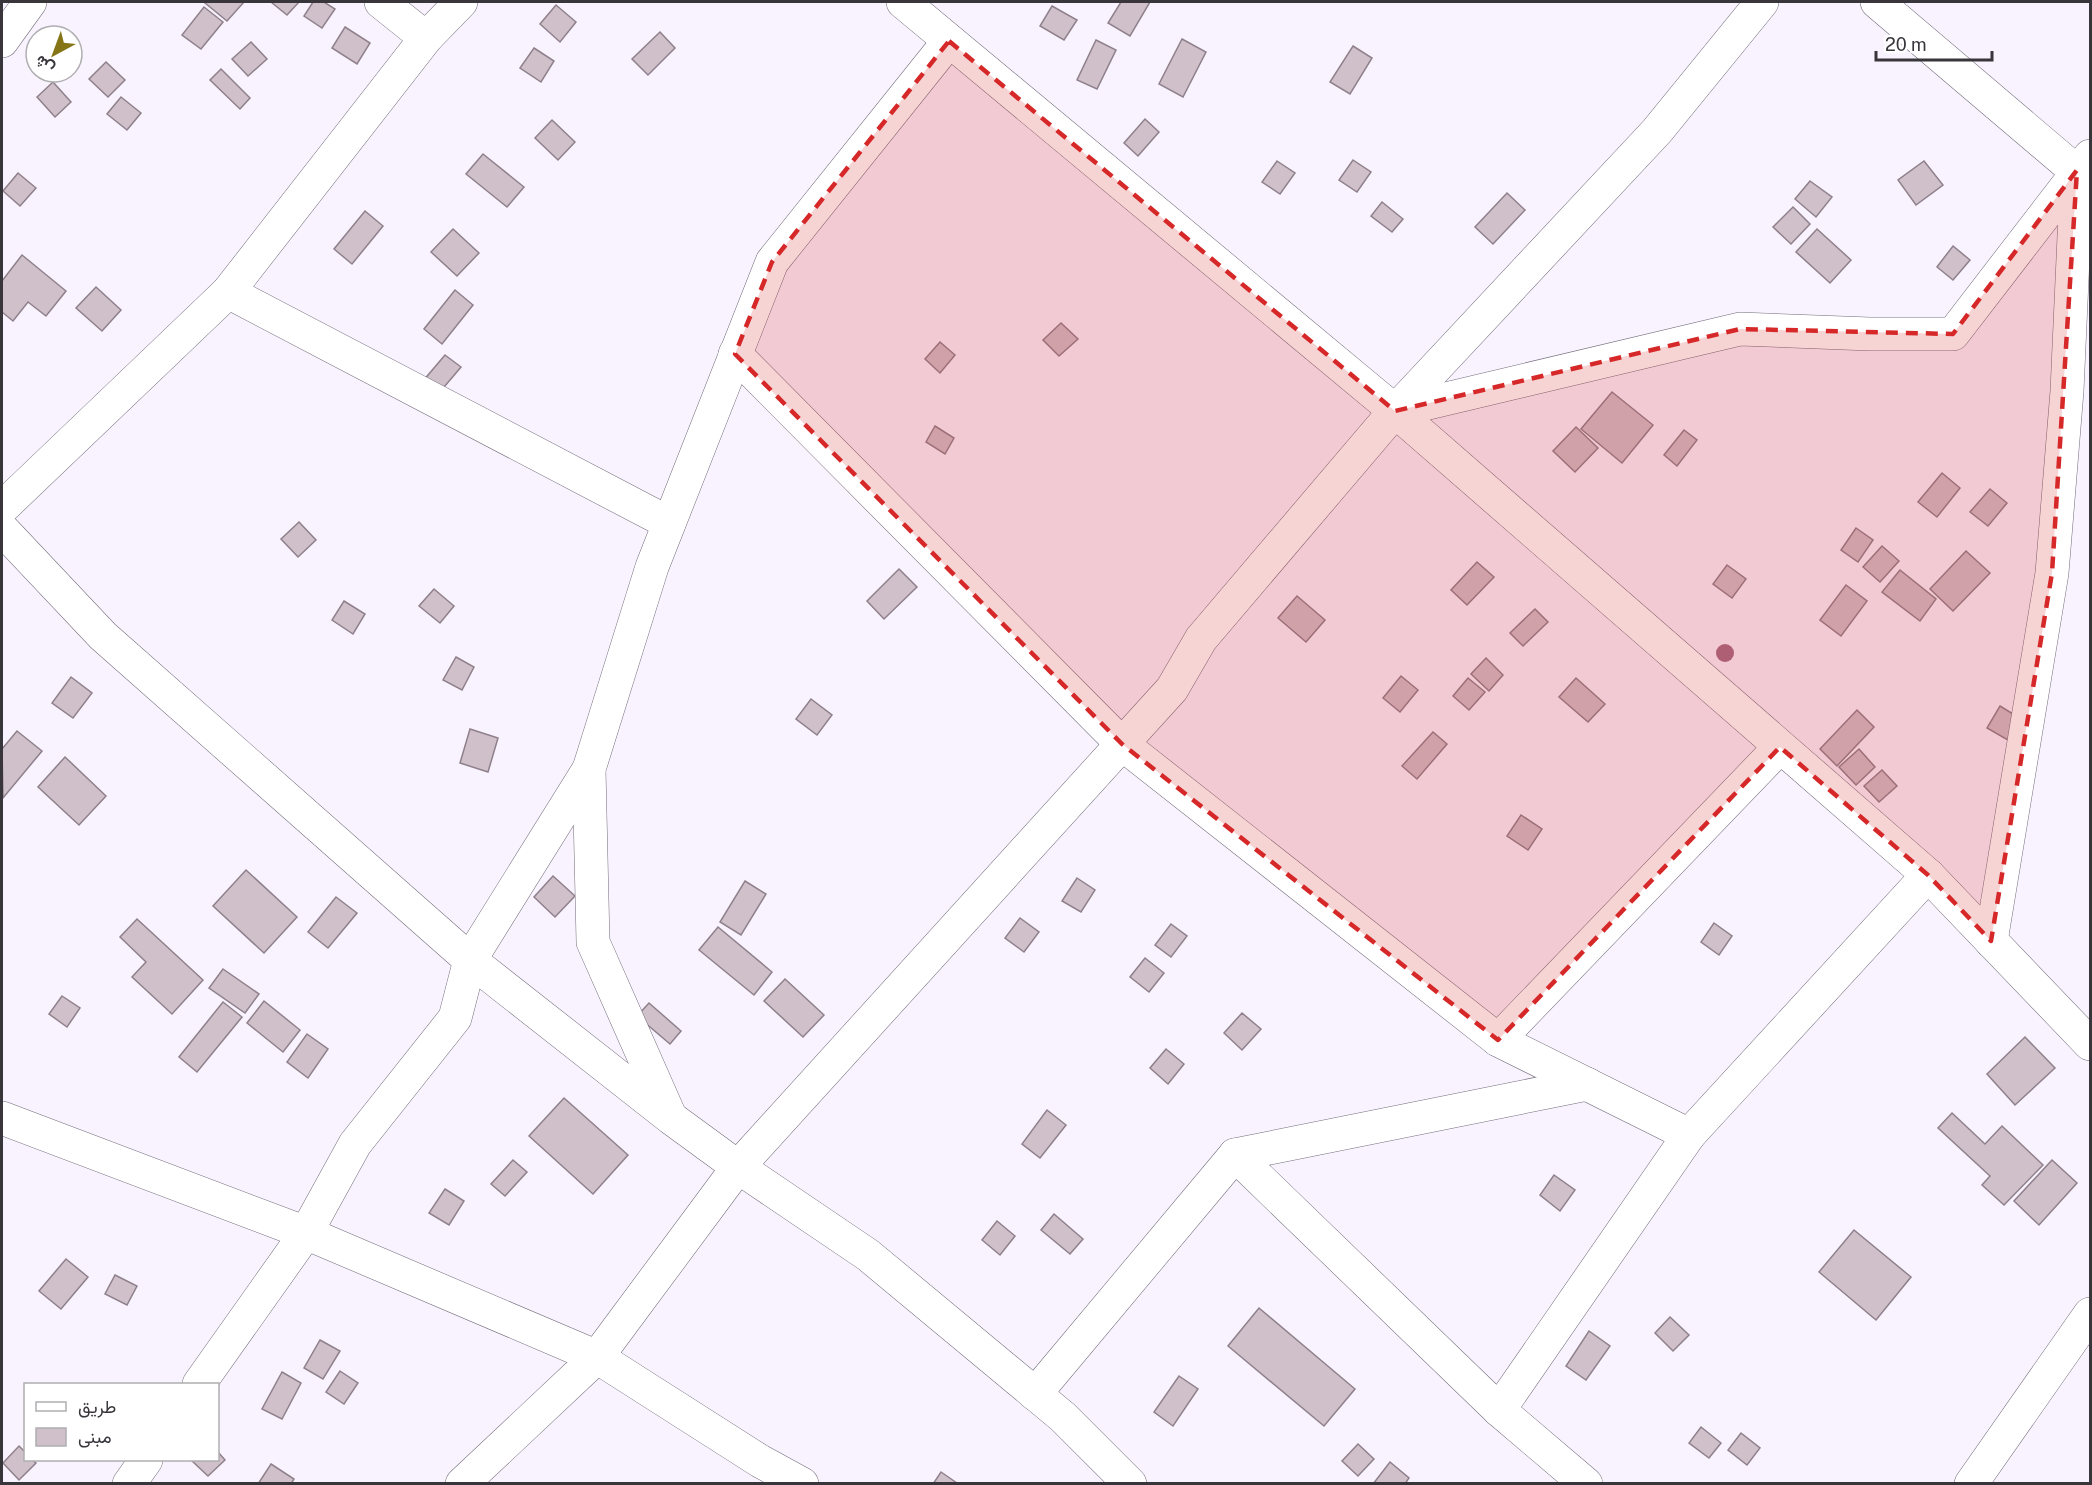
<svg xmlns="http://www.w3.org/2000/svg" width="2092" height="1485" viewBox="0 0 2092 1485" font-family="'Public Sans',Vazirmatn,sans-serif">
<rect width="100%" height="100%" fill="#f9f3ff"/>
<g fill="#cfc0ca" stroke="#8f818b" stroke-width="1.5">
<polygon points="206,2 244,2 227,21 205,3"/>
<polygon points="271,2 299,2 287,15"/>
<polygon points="313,2 324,2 335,9 322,28 304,16"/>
<polygon points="1121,2 1150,2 1130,36 1108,23"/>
<polygon points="556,5 576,22 560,42 540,24"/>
<polygon points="1052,6 1077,20 1064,40 1040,26"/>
<polygon points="204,7 223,22 201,49 182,35"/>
<polygon points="345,27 370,43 357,64 332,48"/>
<polygon points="660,32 675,48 648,75 632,59"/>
<polygon points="1182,39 1206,52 1183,97 1159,84"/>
<polygon points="1096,40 1116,50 1097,89 1077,80"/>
<polygon points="251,42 267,59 248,76 232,59"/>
<polygon points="1353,46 1372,58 1350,94 1330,82"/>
<polygon points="534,48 554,61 541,82 520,68"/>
<polygon points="106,62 125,80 108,97 89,79"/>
<polygon points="221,69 250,98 240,109 210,80"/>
<polygon points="53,82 71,102 55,117 37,97"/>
<polygon points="121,97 141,113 127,130 107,114"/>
<polygon points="1145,119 1159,132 1138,156 1124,143"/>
<polygon points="552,120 575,142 558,160 535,138"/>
<polygon points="483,154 524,187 507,207 466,174"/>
<polygon points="1353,160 1371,172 1357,192 1339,180"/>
<polygon points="1277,161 1295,173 1280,194 1262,182"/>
<polygon points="1924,161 1943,185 1916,205 1898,180"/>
<polygon points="18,173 36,188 20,206 3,191"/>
<polygon points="1810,181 1832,197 1816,217 1795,199"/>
<polygon points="1507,193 1525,210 1493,244 1475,227"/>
<polygon points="1382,202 1403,219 1392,232 1371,216"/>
<polygon points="1793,207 1810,224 1791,244 1773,227"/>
<polygon points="365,211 383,226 352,264 334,249"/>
<polygon points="453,229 479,253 457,276 431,252"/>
<polygon points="1817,229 1851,260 1830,283 1796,252"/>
<polygon points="1953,246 1970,260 1953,280 1937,267"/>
<polygon points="22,255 66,291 46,316 28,302 13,321 2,312 2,281"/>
<polygon points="96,287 121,310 102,331 76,308"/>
<polygon points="455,290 473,305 442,344 424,329"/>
<polygon points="1061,323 1078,339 1059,356 1043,340"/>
<polygon points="940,342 955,355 940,373 925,359"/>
<polygon points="445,355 461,367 439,393 423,381"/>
<polygon points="1612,392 1653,425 1622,463 1581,429"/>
<polygon points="935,426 954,438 945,454 926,442"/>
<polygon points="1576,427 1598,448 1575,472 1553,451"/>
<polygon points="1684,430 1697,440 1677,466 1664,455"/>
<polygon points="1942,473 1960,488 1937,517 1918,502"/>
<polygon points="1990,489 2007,503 1988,526 1970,512"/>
<polygon points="299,522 316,540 298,557 281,539"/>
<polygon points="1856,528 1873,540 1858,562 1841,550"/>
<polygon points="1882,546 1899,561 1880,582 1863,567"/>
<polygon points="1966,551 1990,573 1953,611 1930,589"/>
<polygon points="1477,562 1494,577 1467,605 1451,590"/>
<polygon points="1727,565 1746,579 1732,598 1713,584"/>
<polygon points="899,569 917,587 884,619 867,601"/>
<polygon points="1900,570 1936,599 1920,621 1882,592"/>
<polygon points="1846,585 1867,601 1841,636 1820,620"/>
<polygon points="434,589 454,606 440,623 419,606"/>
<polygon points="1297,596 1325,620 1306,642 1278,618"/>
<polygon points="344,601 365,614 353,634 332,620"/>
<polygon points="1535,609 1548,622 1523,646 1510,633"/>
<polygon points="456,657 474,667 462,690 443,680"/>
<polygon points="1486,658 1503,675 1489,691 1471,674"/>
<polygon points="1401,676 1418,690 1400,712 1383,698"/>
<polygon points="71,677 92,693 73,718 52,703"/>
<polygon points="1468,678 1485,692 1469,710 1453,696"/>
<polygon points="1576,678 1605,704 1588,722 1559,697"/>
<polygon points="811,699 832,715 817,735 796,719"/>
<polygon points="2000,706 2026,722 2013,743 1987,728"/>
<polygon points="1857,710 1874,727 1837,766 1820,749"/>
<polygon points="470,729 498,738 488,772 460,763"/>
<polygon points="17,731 42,751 3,798 2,749"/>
<polygon points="1433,732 1447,744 1417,779 1402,766"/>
<polygon points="1859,749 1875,767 1856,785 1839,767"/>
<polygon points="65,757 106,796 79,825 38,787"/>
<polygon points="1882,770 1897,786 1879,802 1864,786"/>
<polygon points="1521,815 1542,829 1528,850 1507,836"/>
<polygon points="246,870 297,917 264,953 213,906"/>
<polygon points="553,876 575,896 555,917 534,897"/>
<polygon points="1077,878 1095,890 1081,912 1062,901"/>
<polygon points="745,881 766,894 741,935 720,922"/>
<polygon points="336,897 357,913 328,948 308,932"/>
<polygon points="1020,918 1039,932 1024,952 1005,938"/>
<polygon points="137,919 203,980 172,1014 132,977 146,962 120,937"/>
<polygon points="1714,923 1732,936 1719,955 1701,942"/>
<polygon points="1171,924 1187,936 1171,957 1155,945"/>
<polygon points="718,927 772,972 754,995 699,950"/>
<polygon points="1145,958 1164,973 1149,992 1130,977"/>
<polygon points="223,969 259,994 245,1013 209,988"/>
<polygon points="785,979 824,1015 803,1037 764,1001"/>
<polygon points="62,996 80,1008 67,1027 49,1014"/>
<polygon points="264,1001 300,1030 283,1052 247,1023"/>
<polygon points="223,1002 242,1017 197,1072 179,1057"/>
<polygon points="649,1003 681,1031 670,1044 637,1016"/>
<polygon points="1242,1013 1261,1029 1242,1050 1224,1033"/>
<polygon points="307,1034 328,1049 308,1078 287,1062"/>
<polygon points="2025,1037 2055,1068 2015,1105 1987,1074"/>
<polygon points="1166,1049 1184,1064 1168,1084 1150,1068"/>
<polygon points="564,1098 628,1155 593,1194 529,1136"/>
<polygon points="1047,1110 1066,1125 1040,1158 1022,1144"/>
<polygon points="1952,1113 1985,1144 2002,1126 2043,1165 2004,1205 1982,1185 1990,1176 1938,1128"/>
<polygon points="513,1160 527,1172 505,1196 491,1184"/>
<polygon points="2052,1160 2077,1183 2039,1225 2014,1201"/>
<polygon points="1554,1175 1575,1190 1560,1211 1540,1195"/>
<polygon points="445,1189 464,1201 449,1225 429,1213"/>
<polygon points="1054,1214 1083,1239 1070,1254 1041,1230"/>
<polygon points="997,1221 1015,1236 1000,1255 982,1240"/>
<polygon points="1854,1230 1911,1277 1876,1320 1819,1272"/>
<polygon points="66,1259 88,1277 61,1309 39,1291"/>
<polygon points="115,1275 137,1286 127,1305 105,1294"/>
<polygon points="1259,1308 1355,1389 1324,1426 1228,1346"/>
<polygon points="1670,1317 1689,1335 1673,1351 1655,1333"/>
<polygon points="1589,1331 1610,1346 1586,1380 1566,1366"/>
<polygon points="320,1340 340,1351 323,1379 304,1368"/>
<polygon points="340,1371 358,1383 344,1404 326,1392"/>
<polygon points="282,1372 301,1383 282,1419 262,1409"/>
<polygon points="1179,1376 1198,1389 1173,1426 1154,1412"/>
<polygon points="1701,1427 1721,1443 1709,1458 1689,1443"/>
<polygon points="1741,1433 1760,1448 1747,1465 1728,1450"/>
<polygon points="1358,1444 1374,1459 1358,1476 1342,1461"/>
<polygon points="19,1446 26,1453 26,1460 32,1460 36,1463 19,1480 3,1463"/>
<polygon points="218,1452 225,1460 208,1476 191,1460 218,1460"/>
<polygon points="1390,1462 1409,1478 1405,1484 1373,1484"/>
<polygon points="271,1464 294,1479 291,1484 258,1484"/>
<polygon points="941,1472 957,1483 956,1484 933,1484"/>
</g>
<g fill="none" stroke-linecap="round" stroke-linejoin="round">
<defs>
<g id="minor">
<polyline points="381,2 426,38"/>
<polyline points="903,2 1395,411 1928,875 2090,1044"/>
<polyline points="1877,2 2090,183"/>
<polyline points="2,41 30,2"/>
<polyline points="228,292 669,523"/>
<polyline points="735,354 1122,744 1498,1040 1689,1135 1928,875"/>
<polyline points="1395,411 1740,329 1870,334 1953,334 2090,156"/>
<polyline points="2,508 228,292 426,38 461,2"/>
<polyline points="2,529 103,636 470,960 671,1118 738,1167 868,1255 1063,1417 1130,1484"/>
<polyline points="1991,941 2052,573 2067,391 2077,170"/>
<polyline points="1498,1040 1780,747"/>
<polyline points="669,1114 593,942 589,769 652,567 772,262 949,41"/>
<polyline points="2,1118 306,1233 597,1357 760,1461 802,1484"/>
<polyline points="1235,1155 1499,1410 1586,1484"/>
<polyline points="199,1384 306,1233 355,1144 455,1018 470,960 589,769"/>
<polyline points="1035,1394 1235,1155 1587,1084"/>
<polyline points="1499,1410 1689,1135"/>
<polyline points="129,1484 146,1460"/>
<polyline points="462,1484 597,1357 738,1167 1172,689 1201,639 1395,411 1657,131 1762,2"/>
<polyline points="1971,1484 2090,1314"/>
</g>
</defs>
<use href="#minor" stroke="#736c7a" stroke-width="34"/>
<use href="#minor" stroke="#fff" stroke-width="33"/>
</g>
<circle fill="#a56d87" cx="1725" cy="653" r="9"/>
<path fill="#d62828" fill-opacity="0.2" stroke="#d62828" stroke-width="4.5" stroke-dasharray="12 8" stroke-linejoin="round" d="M949,41l446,370 345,-82 213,5 124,-164 -25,403 -61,368 -63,-66 -148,-128 -282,293 -376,-296 -387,-390 37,-92z"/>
<rect width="2092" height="1485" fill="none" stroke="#38353b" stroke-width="6"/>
<rect x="24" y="1383" width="195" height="78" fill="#ffffff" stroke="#afaeb1" stroke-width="1.5"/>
<rect x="36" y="1402" width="30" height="9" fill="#ffffff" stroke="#afaeb1" stroke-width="1.5"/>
<text x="78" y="1413" font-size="18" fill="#38353b">طريق</text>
<rect x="36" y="1428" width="30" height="18" fill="#cfc0ca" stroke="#afaeb1" stroke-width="1.5"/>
<text x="78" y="1443" font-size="18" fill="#38353b">مبنى</text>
<g transform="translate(54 54) rotate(221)"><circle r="28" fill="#ffffff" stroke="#afaeb1" stroke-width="1.5"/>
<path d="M0-4.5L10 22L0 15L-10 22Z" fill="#867517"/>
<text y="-9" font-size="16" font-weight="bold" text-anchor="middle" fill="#38353b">ش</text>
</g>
<path d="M1876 51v9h116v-9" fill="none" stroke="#38353b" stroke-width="3"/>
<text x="1885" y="51" font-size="18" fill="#38353b" stroke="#ffffff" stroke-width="4.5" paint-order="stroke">20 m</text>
</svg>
